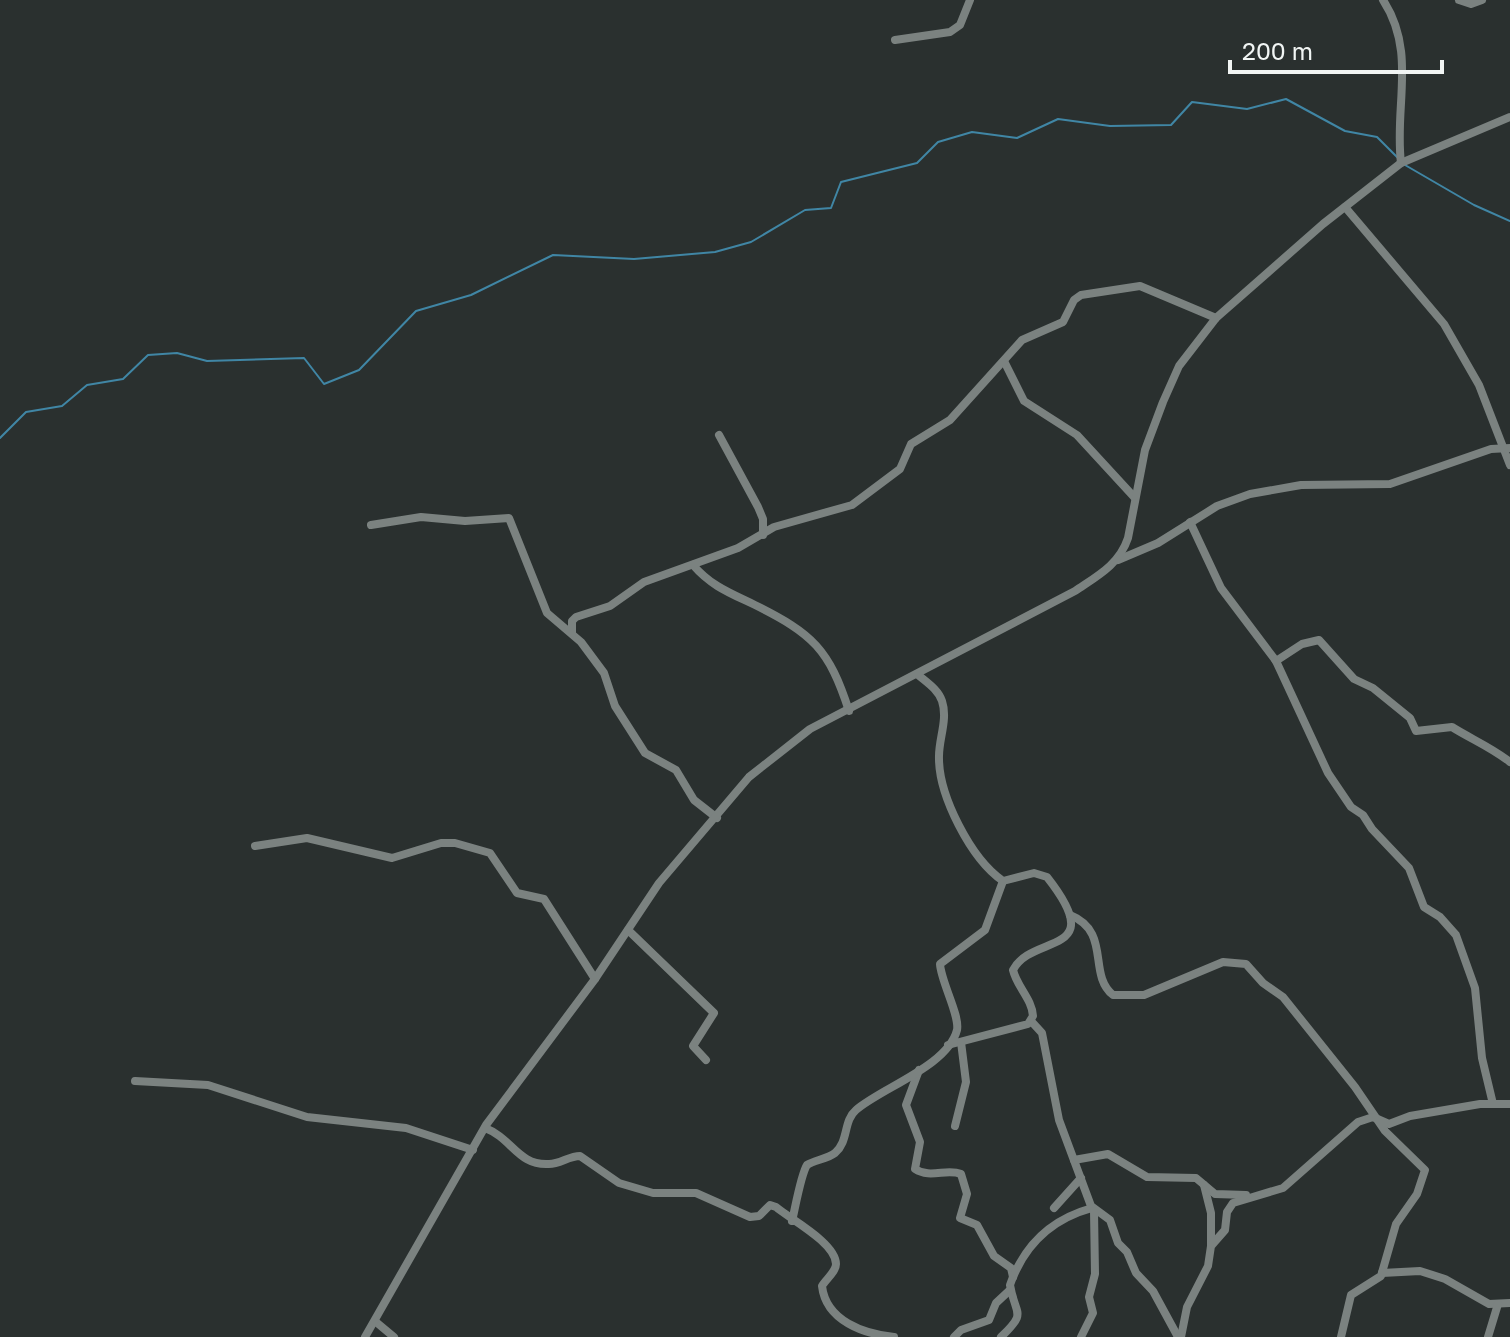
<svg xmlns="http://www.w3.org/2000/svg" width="1510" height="1337" viewBox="0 0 1510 1337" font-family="'Golos Text',sans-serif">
<rect width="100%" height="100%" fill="#2a302f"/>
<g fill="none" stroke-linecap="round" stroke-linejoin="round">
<g stroke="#4086a5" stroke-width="2">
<polyline points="1405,165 1474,205 1510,221"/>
<polyline points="0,438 26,412 62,406 87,385 123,379 148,355 177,353 207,361 304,358 324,384 359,370 416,311 471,295 553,255 634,259 715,252 751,242 805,210 831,208 841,182 917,163 938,142 972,132 1017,138 1058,119 1110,126 1171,125 1192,102 1247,109 1286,99 1345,131 1377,137 1398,158"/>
</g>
<g stroke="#7b8280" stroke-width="8">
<path d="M1383,0c34,52 11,106 18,163"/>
<polyline points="1459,0 1471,4 1482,0"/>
<polyline points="895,40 950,32 960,25 970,0"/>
<polyline points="1345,207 1444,324 1479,385 1510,465"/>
<polyline points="1004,361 1024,401 1077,435 1135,498"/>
<polyline points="719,435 758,507 763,519 763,535"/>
<polyline points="1190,522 1221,588 1276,661 1328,773 1351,807 1363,815 1372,829 1409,868 1424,907 1440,917 1456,935 1475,988 1482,1058 1493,1104"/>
<polyline points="371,525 421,517 465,521 509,518 547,613 581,642 604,673 615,706 645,753 676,770 694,800 717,818"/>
<polyline points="1118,560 1158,543 1217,506 1250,494 1301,485 1390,484 1491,449 1510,448"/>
<path d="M693,565c18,21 37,28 62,40 58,29 74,44 94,106"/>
<polyline points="572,633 572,621 576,617 610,606 644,582 738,548 774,527 852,505 900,469 911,444 950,420 1022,340 1063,322 1074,300 1081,295 1140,286 1216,318"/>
<path d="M1276,661l26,-17 17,-4 35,39 19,9 37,30 6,13 36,-4c19,12 39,20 58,35"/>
<path d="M917,674c9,8 21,15 25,27 6,18 -3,37 -3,55 -1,39 32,103 64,125l31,-8 13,4c63,80 -15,56 -34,93 4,17 19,29 20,46l-5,8 -80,21"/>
<polyline points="255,846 307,838 392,858 441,843 455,843 490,853 517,893 544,899 595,979"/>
<path d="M1070,915c42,17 17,59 43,80h31l79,-33 23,2 17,19 20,14 72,90 30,44 40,39 -8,24 -21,30 -15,52 -30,19 -10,42"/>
<polyline points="628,930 714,1013 693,1046 706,1060"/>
<polyline points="1031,1021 1042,1033 1059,1120 1091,1206 1110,1220 1118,1243 1127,1252 1136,1273 1153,1291 1178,1337"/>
<path d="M919,1070l-13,35 14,37 -5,27c15,10 32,-1 46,5l6,20 -7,24 17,7 17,31 17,12 2,9"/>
<polyline points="135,1081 208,1085 307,1117 406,1128 473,1150"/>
<polyline points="955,1126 966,1082 961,1042"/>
<path d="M485,1128c27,10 33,38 64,36 11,0 20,-8 31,-8l39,27 34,10h43l54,24 9,-1 11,-11 6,2c14,12 60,36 60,57 0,8 -11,16 -14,22 4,35 42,48 72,51"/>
<polyline points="1074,1160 1108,1154 1147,1177 1196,1178 1215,1194 1246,1195"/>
<polyline points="1204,1185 1211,1213 1211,1245"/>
<polyline points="1054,1208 1081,1178"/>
<path d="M792,1221c3,-12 9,-47 15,-56 8,-5 20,-6 28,-12 14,-12 8,-32 21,-43 25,-22 92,-44 101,-80 3,-15 -16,-48 -17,-66l45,-34 18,-49"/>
<polyline points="1382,1273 1420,1271 1445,1279 1489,1304 1510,1303"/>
<polyline points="376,1322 394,1337"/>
<path d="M365,1337l121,-212 109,-146 64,-96 90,-106 61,-48 265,-138c22,-15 44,-26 53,-53l17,-88 18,-48 16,-36 37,-48 107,-94 78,-61 109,-46"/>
<polyline points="954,1337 961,1330 989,1320 996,1303 1010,1290"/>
<path d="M1001,1337c27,-26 14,-21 9,-52 14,-40 42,-66 82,-77"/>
<polyline points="1081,1337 1093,1313 1089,1297 1095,1274 1094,1211"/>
<polyline points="1181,1337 1187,1307 1208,1266 1211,1246 1225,1230 1227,1212 1233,1203 1283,1188 1358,1122 1373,1117 1389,1124 1410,1116 1480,1104 1510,1104"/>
<polyline points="1488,1337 1498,1304"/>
</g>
</g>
<path d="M1230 60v12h212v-12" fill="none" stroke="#f1f5f4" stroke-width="4"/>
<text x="1242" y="60" font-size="24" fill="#f1f5f4" stroke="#2a302f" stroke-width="6" paint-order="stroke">200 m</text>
</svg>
